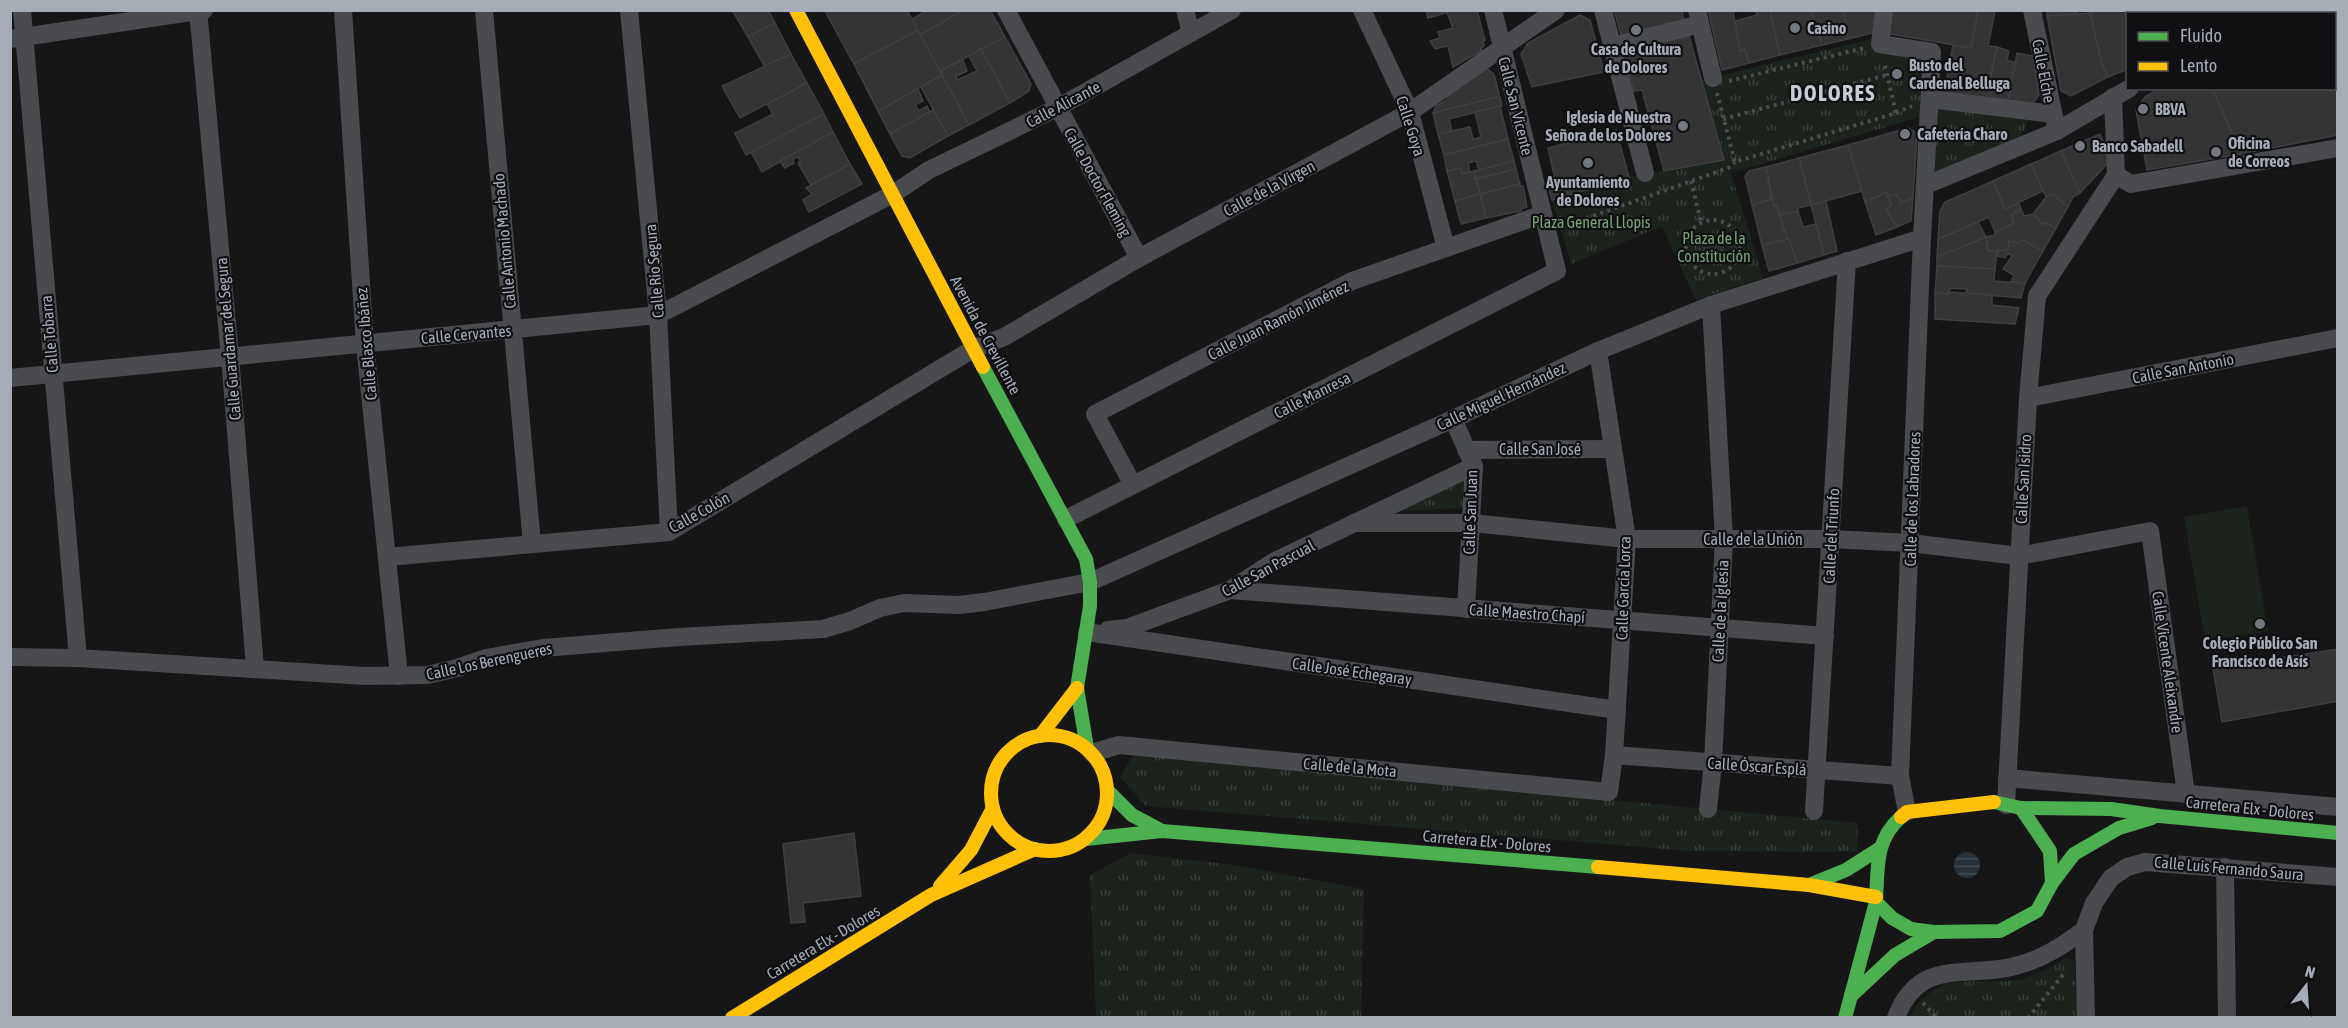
<svg xmlns="http://www.w3.org/2000/svg" width="2348" height="1028" viewBox="0 0 2348 1028" font-family="'Asap Condensed',sans-serif">
<defs>
<pattern id="grass-tufts" width="24" height="20" patternUnits="userSpaceOnUse" patternTransform="scale(1.5)"><rect width="24" height="20" fill="#1b231c"/><path d="M3 7l-1-3M5 7V3M7 7l1-3M15 17l-1-3M17 17v-4M19 17l1-3" fill="none" stroke="#39403b"/></pattern>
<pattern id="water-rules" width="6" height="5" patternUnits="userSpaceOnUse" patternTransform="scale(1.5)"><rect width="6" height="5" fill="#283138"/><path d="M0 2.5h6" fill="none" stroke="#444c53"/></pattern>
</defs>
<rect width="100%" height="100%" fill="#161616"/>
<g fill="url(#grass-tufts)">
<polygon points="1876,38 1928,55 1926,115 1731,173 1763,278 1696,300 1662,226 1571,264 1552,200 1629,177 1723,160 1701,80"/>
<polygon points="1936,100 2032,113 2020,139 1932,177"/>
<polygon points="1466,478 1464,508 1384,512"/>
<polygon points="1133,755 1858,823 1857,852 1689,851 1146,806 1120,777"/>
<polygon points="1131,853 1234,865 1364,889 1361,1017 1096,1017 1090,875"/>
<path d="M2070,958l4,3 3,56h-168c31,-49 59,-31 108,-37 17,-2 33,-13 47,-21z"/>
</g>
<polygon fill="#1b231c" points="2247,506 2268,631 2205,641 2184,517"/>
<g fill="url(#water-rules)">
<circle cx="1713" cy="247" r="11"/>
<circle cx="1967" cy="865" r="13"/>
</g>
<g fill="#343435" stroke="#3e3f42" stroke-width="1.5">
<polygon points="732,10 768,10 775,23 748,37"/>
<polygon points="832,10 907,10 918,30 854,64 826,13"/>
<polygon points="928,10 964,10 920,35 912,19"/>
<polygon points="964,10 990,10 1005,37 940,71 920,35"/>
<polygon points="1426,10 1455,10 1428,18"/>
<polygon points="1455,10 1477,10 1485,40 1483,40 1484,46 1481,48 1482,50 1453,67 1448,46 1435,49 1430,41 1440,38 1438,32 1453,28 1447,12"/>
<polygon points="1614,10 1682,10 1684,22 1622,38"/>
<polygon points="1708,10 1733,10 1740,51 1745,49 1749,63 1722,70"/>
<polygon points="1756,10 1770,10 1780,55 1749,63 1745,49 1740,51 1735,21 1757,15"/>
<polygon points="1770,10 1811,10 1822,45 1780,55"/>
<polygon points="1811,10 1844,10 1848,39 1822,45"/>
<polygon points="1844,10 1876,10 1873,33 1848,39"/>
<polygon points="1892,10 1978,10 1971,48 1890,34"/>
<polygon points="1978,10 1995,11 1988,46 1997,47 1988,89 1991,90 1988,101 1944,94 1953,45 1971,48"/>
<polygon points="2047,10 2076,10 2077,14 2047,16"/>
<polygon points="2097,10 2130,10 2131,14 2128,14 2128,69 2108,77 2102,65 2090,13"/>
<polygon points="2156,10 2188,10 2189,14 2158,14"/>
<polygon points="2188,10 2225,10 2227,14 2190,14"/>
<polygon points="2090,13 2102,65 2108,77 2071,96 2061,91 2047,16"/>
<polygon points="1580,15 1590,20 1604,72 1532,87 1521,54 1528,43"/>
<polygon points="775,23 791,54 765,67 748,37"/>
<polygon points="918,30 942,75 878,111 854,64"/>
<polygon points="1689,36 1724,160 1664,171 1642,90 1634,91 1624,52"/>
<polygon points="1005,37 1031,84 1029,91 1010,103 981,49"/>
<polygon points="1997,47 2009,51 2007,60 2016,63 2008,102 1989,98 1991,90 1988,89"/>
<polygon points="981,49 1010,103 969,125 940,71 963,60 967,71 956,76 957,80 977,71 969,56"/>
<polygon points="2017,53 2033,56 2039,95 2031,105 2008,102"/>
<polygon points="2334,53 2338,59 2338,135 2241,154 2212,88 2334,88"/>
<polygon points="791,54 807,83 740,118 722,86"/>
<polygon points="1486,68 1494,74 1499,94 1498,97 1433,113 1436,106 1448,99 1447,95"/>
<polygon points="942,75 969,125 948,136 921,87"/>
<polygon points="807,83 824,114 746,155 735,133 773,114 767,104"/>
<polygon points="2160,88 2212,88 2241,154 2147,170 2136,110 2145,97"/>
<polygon points="918,89 923,101 915,105 919,111 927,106 930,113 890,134 878,111"/>
<polygon points="1498,97 1500,97 1502,106 1449,119 1452,131 1438,134 1433,113"/>
<polygon points="1500,106 1508,139 1444,155 1438,134 1470,127 1473,139 1481,137 1475,112"/>
<polygon points="933,110 948,136 910,158 902,156 890,134"/>
<polygon points="824,114 833,132 762,172 751,152"/>
<polygon points="1908,128 1917,133 1913,198 1901,203 1897,195 1888,196 1887,192 1865,202 1848,145"/>
<polygon points="1616,130 1629,177 1552,200 1547,182 1555,179 1548,148"/>
<polygon points="833,132 850,164 811,185 798,163 800,161 798,157 793,159 794,163 785,168 780,161"/>
<polygon points="2100,134 2110,155 2108,163 2080,193 2061,151"/>
<polygon points="1508,139 1514,161 1479,170 1476,161 1468,163 1470,172 1462,174 1460,168 1447,171 1444,155"/>
<polygon points="1848,145 1862,191 1811,205 1799,158"/>
<polygon points="2061,151 2080,193 2073,197 2068,207 2053,194 2046,197 2031,164"/>
<polygon points="1799,158 1811,205 1798,208 1798,211 1779,215 1777,206 1774,206 1766,167"/>
<polygon points="1514,161 1516,169 1476,179 1474,171"/>
<polygon points="850,164 862,184 809,212 803,200 812,194 806,188"/>
<polygon points="2031,164 2043,191 2005,209 1993,181"/>
<polygon points="1766,167 1772,199 1752,205 1745,176 1749,171"/>
<polygon points="1460,168 1462,174 1474,171 1480,194 1455,201 1447,171"/>
<polygon points="1516,169 1520,184 1480,194 1476,179"/>
<polygon points="1993,181 2005,209 2019,203 2021,209 2011,215 2014,223 1995,232 1989,217 1938,239 1940,211 1945,202"/>
<polygon points="1520,184 1520,186 1523,186 1527,207 1521,209 1521,211 1486,218 1480,194"/>
<polygon points="1887,192 1891,206 1886,209 1897,227 1876,235 1865,202"/>
<polygon points="1480,194 1486,218 1461,224 1455,201"/>
<polygon points="2053,194 2068,207 2056,228 2045,223 2043,225 2033,214 2046,197"/>
<polygon points="1897,195 1901,203 1913,198 1911,221 1897,227 1886,209 1891,206 1888,196"/>
<polygon points="1772,199 1774,206 1777,206 1784,231 1786,231 1789,239 1762,245 1752,205"/>
<polygon points="1826,201 1837,251 1824,255 1811,205"/>
<polygon points="2021,209 2024,216 2033,214 2043,225 2045,223 2056,228 2043,251 2022,240 2019,243 2009,241 2008,250 1988,251 1986,237 1995,235 1995,232 2014,223 2011,215"/>
<polygon points="1798,211 1803,227 1816,224 1824,255 1797,263 1779,215"/>
<polygon points="1978,222 1986,237 1937,257 1938,239"/>
<polygon points="1986,237 1988,251 1997,251 1995,269 1937,266 1937,257"/>
<polygon points="1789,239 1797,263 1769,271 1762,245"/>
<polygon points="2022,240 2043,251 2025,283 2011,282 2014,275 2003,269 2012,256 2008,253 2005,258 1997,256 1997,251 2008,250 2009,241 2019,243"/>
<polygon points="1937,266 1995,269 1994,281 2025,283 2021,298 1966,293 1967,289 1951,288 1948,294 1935,293"/>
<polygon points="1948,292 1992,295 1992,305 2019,308 2015,324 1935,319 1935,293 1948,294"/>
<polygon points="2338,649 2338,701 2222,722 2213,668"/>
<polygon points="854,833 861,896 803,903 805,922 791,923 783,844"/>
</g>
<g fill="none" stroke-linecap="round" stroke-linejoin="round">
<g stroke="#4c4d50" stroke-width="4" stroke-dasharray="3 4.5" stroke-linecap="butt">
<polyline points="1729,81 1864,48"/>
<polyline points="1717,93 1735,162 1896,113 1884,62"/>
<polyline points="1896,113 1912,106"/>
<polyline points="1723,119 1887,75"/>
<polyline points="1691,181 1701,222"/>
<circle cx="1713" cy="247" r="27"/>
<polyline points="1565,226 1728,168 1735,162"/>
<polyline points="1923,1003 1937,1018"/>
<polyline points="2028,1018 2066,971"/>
</g>
<g stroke="#494b4f" stroke-width="18">
<polyline points="22,10 78,658"/>
<polyline points="198,10 230,357 255,668"/>
<polyline points="343,10 365,344 399,676"/>
<polyline points="484,10 532,544"/>
<polyline points="629,10 658,315 669,532"/>
<polyline points="1006,10 1139,258"/>
<polyline points="1185,10 1191,33"/>
<polyline points="1362,10 1410,112 1446,248"/>
<polyline points="1603,10 1645,173"/>
<polyline points="1697,10 1713,78"/>
<polyline points="1884,10 1880,44 1932,52 1922,238 1900,776 1907,812"/>
<polyline points="2032,10 2057,131"/>
<polyline points="2269,14 2275,10"/>
<polyline points="2334,21 2338,27"/>
<polyline points="10,39 204,10"/>
<polyline points="1613,46 1700,24"/>
<polyline points="2113,97 2116,175 2131,184 2338,148"/>
<polyline points="1931,99 2053,114"/>
<polyline points="1926,185 2057,131 2130,88"/>
<polyline points="10,378 658,315 893,194 929,170 1057,108 1232,10"/>
<polyline points="2028,398 2338,338"/>
<polyline points="1453,419 1474,466 1466,609"/>
<polyline points="1466,450 1613,449"/>
<polyline points="1133,485 1095,414 1352,281 1543,214"/>
<polyline points="1066,519 1557,271 1493,10"/>
<polyline points="1354,523 1472,523 1627,539 1831,539 1910,543 2019,556 2150,531 2186,794"/>
<polyline points="387,557 669,532 973,349 1004,337 1139,258 1410,112 1556,10"/>
<polyline points="1230,590 1825,636"/>
<polyline points="1108,630 1127,628 1230,590 1273,562 1474,466"/>
<polyline points="1087,632 1617,710"/>
<polyline points="10,657 78,658 365,676 427,675 457,668 486,658 543,648 679,637 823,629 850,621 880,608 904,603 959,605 984,602 1090,582 1453,419 1598,351 1711,305 1922,238"/>
<polyline points="1092,753 1119,745 1609,792 1614,755 1627,539 1598,351"/>
<polyline points="1614,755 1900,776"/>
<polyline points="2007,778 2338,807"/>
<polyline points="2006,805 2028,398 2037,296 2116,175"/>
<polyline points="1708,809 1713,763 1724,539 1711,305"/>
<polyline points="1814,811 1847,261"/>
<polyline points="2225,867 2227,1018"/>
<path d="M1896,1018c23,-62 71,-39 119,-52 26,-6 47,-20 69,-36"/>
<polyline points="2086,1018 2084,930 2094,903 2111,878 2127,867 2145,862 2338,877"/>
</g>
<g stroke="#4caf50" stroke-width="14">
<polyline points="983,367 1086,559 1090,582 1090,606 1077,688 1087,748"/>
<polyline points="1108,791 1132,815 1162,831"/>
<polyline points="2021,808 2111,809 2160,816 2338,833"/>
<path d="M1901,817c-27,23 -23,54 -25,85l16,16 19,11 23,3 66,-1 37,-20 15,-28 -2,-32 -29,-43 -27,-6"/>
<polyline points="1086,839 1162,831 1598,867"/>
<polyline points="2052,883 2074,854 2119,828 2152,818"/>
<polyline points="1809,885 1846,870 1879,849"/>
<polyline points="1851,996 1895,955 1934,932"/>
<polyline points="1845,1018 1876,902"/>
</g>
<g stroke="#ffc107" stroke-width="14">
<polyline points="796,10 983,367"/>
<circle cx="1049" cy="793" r="58"/>
<polyline points="1040,736 1077,688"/>
<polyline points="1901,817 1907,812 1994,802"/>
<polyline points="1598,867 1809,885 1876,897"/>
<polyline points="940,886 971,850 993,808"/>
<polyline points="732,1018 931,895 1035,849"/>
</g>
</g>
<g fill="#74787f" stroke="#101012" stroke-width="2">
<circle cx="1795" cy="28" r="6"/>
<circle cx="1636" cy="30" r="6"/>
<circle cx="1897" cy="74" r="6"/>
<circle cx="2143" cy="109" r="6"/>
<circle cx="1683" cy="126" r="6"/>
<circle cx="1905" cy="134" r="6"/>
<circle cx="2080" cy="146" r="6"/>
<circle cx="2216" cy="152" r="6"/>
<circle cx="1588" cy="163" r="6"/>
<circle cx="2260" cy="624" r="6"/>
</g>
<g text-anchor="middle" dominant-baseline="central" stroke-width="4.5" stroke-linejoin="round" paint-order="stroke">
<g font-size="16" font-weight="bold" fill="#a6acb8" stroke="#101012" text-anchor="start">
<text x="1807" y="28">Casino</text>
<text x="1636" y="49" text-anchor="middle">Casa de Cultura<tspan x="1636" dy="18">de Dolores</tspan></text>
<text x="1909" y="65">Busto del<tspan x="1909" dy="18">Cardenal Belluga</tspan></text>
<text x="2155" y="109">BBVA</text>
<text x="1671" y="117" text-anchor="end">Iglesia de Nuestra<tspan x="1671" dy="18">Señora de los Dolores</tspan></text>
<text x="1917" y="134">Cafetería Charo</text>
<text x="2228" y="143">Oficina<tspan x="2228" dy="18">de Correos</tspan></text>
<text x="2092" y="146">Banco Sabadell</text>
<text x="1588" y="182" text-anchor="middle">Ayuntamiento<tspan x="1588" dy="18">de Dolores</tspan></text>
<text x="2260" y="643" text-anchor="middle">Colegio Público San<tspan x="2260" dy="18">Francisco de Asís</tspan></text>
</g>
<g font-size="16" fill="#a6acb8" stroke="#101012">
<text transform="translate(2044 71) rotate(79)">Calle Elche</text>
<text transform="translate(1063 104) rotate(-28)">Calle Alicante</text>
<text transform="translate(1516 106) rotate(76)">Calle San Vicente</text>
<text transform="translate(1411 126) rotate(72)">Calle Goya</text>
<text transform="translate(1098 182) rotate(61)">Calle Doctor Fleming</text>
<text transform="translate(1269 188) rotate(-28)">Calle de la Virgen</text>
<text transform="translate(504 241) rotate(-95)">Calle Antonio Machado</text>
<text transform="translate(654 271) rotate(-95)">Calle Río Segura</text>
<text transform="translate(1278 320) rotate(-27)">Calle Juan Ramón Jiménez</text>
<text transform="translate(49 334) rotate(-95)">Calle Tobarra</text>
<text transform="translate(466 334) rotate(-5)">Calle Cervantes</text>
<text transform="translate(986 335) rotate(62)">Avenida de Crevillente</text>
<text transform="translate(228 339) rotate(-95)">Calle Guardamar del Segura</text>
<text transform="translate(366 344) rotate(-95)">Calle Blasco Ibáñez</text>
<text transform="translate(2183 368) rotate(-11)">Calle San Antonio</text>
<text transform="translate(1312 395) rotate(-27)">Calle Manresa</text>
<text transform="translate(1501 396) rotate(-25)">Calle Miguel Hernández</text>
<text x="1540" y="449">Calle San José</text>
<text transform="translate(2023 479) rotate(-87)">Calle San Isidro</text>
<text transform="translate(1912 499) rotate(-88)">Calle de los Labradores</text>
<text transform="translate(699 512) rotate(-29)">Calle Colón</text>
<text transform="translate(1470 512) rotate(-88)">Calle San Juan</text>
<text transform="translate(1831 536) rotate(-87)">Calle del Triunfo</text>
<text x="1753" y="539">Calle de la Unión</text>
<text transform="translate(1268 568) rotate(-28)">Calle San Pascual</text>
<text transform="translate(1623 588) rotate(-88)">Calle García Lorca</text>
<text transform="translate(1720 611) rotate(-87)">Calle de la Iglesia</text>
<text transform="translate(1527 613) rotate(4)">Calle Maestro Chapí</text>
<text transform="translate(489 661) rotate(-12)">Calle Los Berengueres</text>
<text transform="translate(2168 662) rotate(82)">Calle Vicente Aleixandre</text>
<text transform="translate(1352 671) rotate(8)">Calle José Echegaray</text>
<text transform="translate(1757 766) rotate(4)">Calle Óscar Esplá</text>
<text transform="translate(1350 767) rotate(5)">Calle de la Mota</text>
<text transform="translate(2250 808) rotate(6)">Carretera Elx - Dolores</text>
<text transform="translate(1487 841) rotate(5)">Carretera Elx - Dolores</text>
<text transform="translate(2229 868) rotate(5)">Calle Luis Fernando Saura</text>
<text transform="translate(823 942) rotate(-31)">Carretera Elx - Dolores</text>
</g>
<g font-size="16" fill="#7ba47c" stroke="#101012">
<text x="1591" y="222">Plaza General Llopis</text>
<text x="1714" y="238">Plaza de la<tspan x="1714" dy="18">Constitución</tspan></text>
</g>
<g font-size="22" font-weight="bold" letter-spacing="1.5" fill="#c7cbd3" stroke="#101012">
<text x="1833" y="93">DOLORES</text>
</g>
</g>
<rect width="2348" height="1028" fill="none" stroke="#a6acb8" stroke-width="24"/>
<rect x="2126" y="12" width="210" height="78" fill="#101012" stroke="#4c4e54" stroke-width="1.5"/>
<rect x="2138" y="32" width="30" height="9" fill="#4caf50" stroke="#4c4e54" stroke-width="1.5"/>
<text x="2180" y="42" font-size="18" fill="#a6acb8">Fluido</text>
<rect x="2138" y="62" width="30" height="9" fill="#ffc107" stroke="#4c4e54" stroke-width="1.5"/>
<text x="2180" y="72" font-size="18" fill="#a6acb8">Lento</text>
<g transform="translate(2306 986) rotate(17)" stroke="#101012" stroke-width="4.5" paint-order="stroke">
<path d="M0-4.5L10 22L0 15L-10 22Z" fill="#a6acb8"/>
<text y="-9" font-size="16" font-weight="bold" text-anchor="middle" fill="#a6acb8">N</text>
</g>
</svg>
